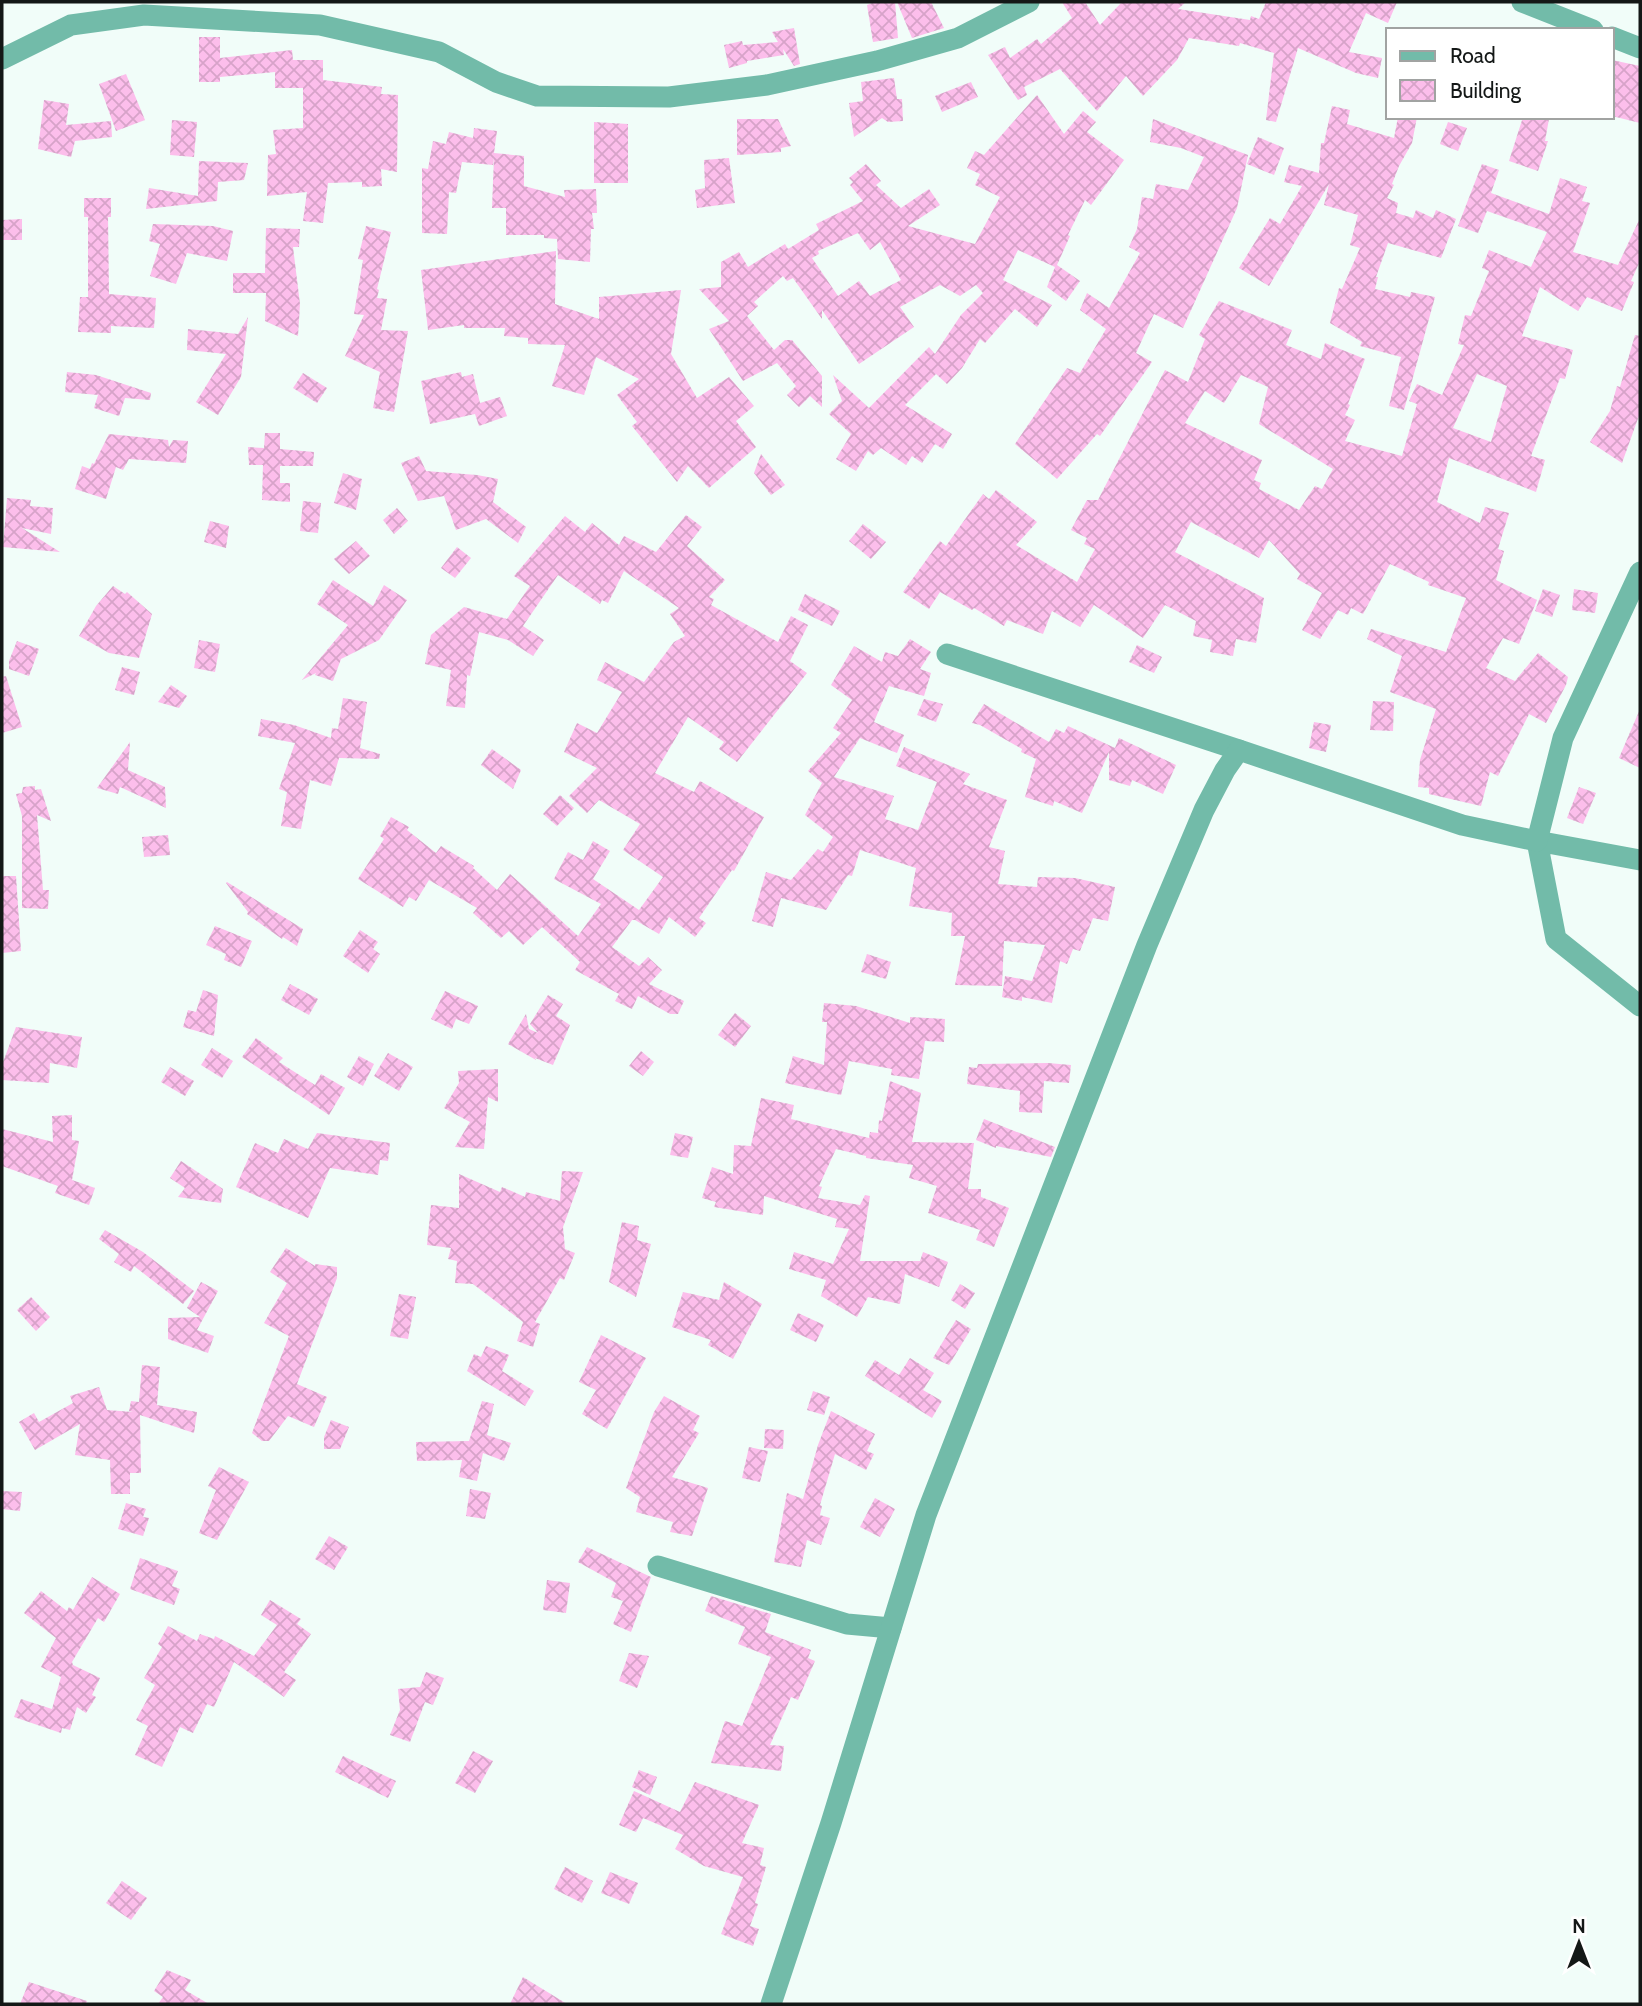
<svg xmlns="http://www.w3.org/2000/svg" width="1642" height="2006" viewBox="0 0 1642 2006" font-family="Cabin,sans-serif">
<defs>
<pattern id="building-cross-hatch" width="8" height="8" patternUnits="userSpaceOnUse" patternTransform="scale(1.75)"><rect width="8" height="8" fill="#fcbeeb"/><path d="M0 0l8 8M0 8l8-8" fill="none" stroke="#d7a3c9"/></pattern>
</defs>
<rect width="100%" height="100%" fill="#f1fdf9"/>
<g fill="url(#building-cross-hatch)" fill-rule="evenodd">
<polygon points="875,2 895,2 898,38 873,42 867,5"/>
<polygon points="897,2 931,2 944,28 912,38"/>
<polygon points="1062,2 1085,2 1100,25 1122,2 1186,2 1178,9 1250,20 1251,16 1259,19 1266,2 1397,2 1388,23 1366,13 1349,52 1382,58 1378,78 1356,73 1298,48 1276,122 1266,120 1274,53 1240,43 1239,46 1189,38 1177,60 1143,96 1126,76 1097,111 1060,69 1024,87 1027,95 1018,100 988,55 1005,47 1010,58 1037,39 1041,44 1072,18"/>
<polygon points="794,28 800,64 794,66 783,49 784,55 747,61 747,63 729,68 724,45 742,41 743,45 778,42 772,32"/>
<polygon points="199,37 220,37 220,58 292,50 293,60 323,60 323,80 382,87 381,94 398,95 397,172 381,169 382,186 362,187 362,182 328,183 323,223 303,221 307,192 267,196 268,155 276,154 273,130 303,128 303,88 275,88 275,72 220,77 220,82 199,82"/>
<polygon points="1612,60 1640,66 1640,123 1612,116"/>
<polygon points="126,74 145,120 116,131 99,84"/>
<polygon points="894,78 897,99 902,99 903,121 888,122 882,118 854,137 849,103 863,101 861,82"/>
<polygon points="971,82 978,97 942,112 935,96"/>
<path d="M1037,95l27,39 19,-23 13,11 -9,10 37,28 -33,45 -6,-5 -17,35 2,1 -13,29 23,16 -14,20 -19,-14 8,-20 -37,-17 -15,30 49,25 -15,22 -22,-18 -30,34 -5,-4 -18,29 -15,16 -11,-10 -31,31 47,29 -9,15 -8,-5 -13,19 -10,-7 -6,9 -25,-17 -8,7 -5,-4 -12,20 -20,-12 15,-25 -22,-20 13,-13 -9,-26 36,33 60,-61 6,7 26,-39 22,-22 -7,-8 -16,11 -20,-11 -40,22 14,20 -55,37 -37,-54v9l-29,-41 -6,3 -4,-5 -29,26 4,4 -11,10 27,34 11,-10h7l30,36v31l-12,-11 -11,11 -12,-12 9,-9 -19,-23 -34,18 -34,-52 20,-8 -30,-32 22,-2v-25l18,-10 9,15 37,-23 3,5 31,-19 -3,-6 47,-23 -13,-16 3,-3 -4,-4 17,-14 15,17 -5,4 25,23 28,-19 11,16 -32,21 67,18 25,-47 -25,-12 5,-11 -13,-6 8,-17 9,4zM858,233l12,17 10,-8 21,38 -31,16 -11,-15 -21,15 -26,-38 7,-4 -1,-3z"/>
<polygon points="44,100 69,104 66,125 111,121 112,137 75,141 71,157 38,149"/>
<polygon points="1332,106 1350,110 1347,124 1394,138 1398,117 1417,117 1412,143 1399,166 1392,184 1394,185 1387,198 1398,203 1396,213 1413,218 1416,210 1433,218 1436,210 1456,219 1441,258 1388,243 1376,277 1378,277 1375,289 1410,297 1411,292 1435,297 1404,410 1389,406 1401,357 1360,346 1362,342 1330,323 1339,288 1342,289 1360,248 1350,245 1358,215 1324,205 1329,184 1269,286 1239,268 1270,218 1280,224 1302,186 1284,182 1289,165 1319,173 1321,143 1324,143"/>
<polygon points="1523,117 1549,119 1545,141 1548,141 1538,171 1509,161"/>
<polygon points="737,119 778,119 791,146 781,148 781,152 737,155"/>
<polygon points="1153,119 1248,155 1237,208 1183,328 1154,314 1136,353 1152,362 1100,436 1097,434 1057,479 1015,444 1067,368 1080,373 1106,329 1080,310 1087,293 1109,308 1140,253 1129,247 1137,229 1142,197 1153,199 1156,184 1188,190 1204,157 1181,148 1150,142"/>
<polygon points="172,120 197,122 194,157 170,155"/>
<polygon points="594,122 628,124 628,183 594,183"/>
<polygon points="1448,122 1467,128 1458,151 1440,144"/>
<polygon points="474,128 497,131 494,153 524,156 524,186 565,197 564,190 596,189 597,213 592,213 594,229 591,229 590,262 558,259 557,239 544,238 544,235 506,235 506,208 492,208 494,157 493,165 462,162 456,193 449,192 447,234 422,233 422,168 428,169 433,141 446,144 449,132 473,138"/>
<polygon points="1258,137 1284,148 1274,175 1247,164"/>
<polygon points="729,158 735,203 697,208 695,190 705,188 704,160"/>
<polygon points="199,161 248,163 244,180 218,182 217,201 146,209 149,188 198,196"/>
<path d="M1482,164l17,6 -8,23 58,21 11,-36 27,9 -5,14 8,2 -17,49 45,13 22,-47v43l-9,20 3,1 -12,29 -35,-14 -9,14 -38,-24 -18,49 51,14 -8,29 -5,-1 -29,78 14,4 -9,32 -87,-34 -12,44 43,21 5,-16 24,6 -11,36 6,2 -8,29 41,20 -18,44 -16,-6 -17,30 29,13 23,-28 30,24 -2,8 -20,38 -17,-9 -31,62 -8,-4 -9,34 -52,-12v-6l-11,-1 2,-27 16,-51 -46,-17 12,-36 -35,-17 4,-10 75,23 20,-54 -38,-13 1,-3 -39,-18 -27,50 -12,-6 -3,7 -10,-5 -18,29 -18,-9 20,-37 -25,-14 3,-5 -31,-34 -10,18 -68,-36 -16,30 89,46 -8,45 -20,-4 -3,17 -23,-4 2,-12 -19,-4 3,-15 -31,-16 -22,33 -49,-33 -14,22 -28,-16 -9,23 -36,-14 -3,6 -30,-18 -2,2 -32,-18 -11,17 -26,-17 37,-51 6,5 37,-52 6,5 7,-9 41,32 -21,23 61,37 18,-33 -11,-5 3,-6 -16,-8 16,-30h11l67,-130 23,12 17,-43 -6,-4 20,-34 73,29 -6,15 35,14 4,-16 40,16 -17,45 2,1 -5,10 10,5 -10,21 57,15 15,-52 -8,-3 8,-17 25,11 22,-50 -6,-1 7,-29 6,1 18,-45 -7,-3 7,-18 42,17 16,-35 -60,-21 -9,22 -20,-7zM1477,374l30,12 -16,56 -38,-14zM1241,375l27,12 -9,37 74,45 -11,20 -7,-3 -16,24 -40,-21 2,-6 -7,-3 8,-20 -77,-37 20,-32 19,12z"/>
<polygon points="84,198 111,198 111,217 108,217 109,294 156,298 154,328 111,326 111,333 78,332 80,297 88,297 88,217 84,217"/>
<polygon points="22,219 22,240 2,240 2,220"/>
<polygon points="153,224 213,226 233,231 227,261 187,253 176,284 150,276 160,244 149,241"/>
<polygon points="366,226 391,232 377,289 379,290 377,298 387,299 381,330 408,331 394,412 373,408 380,372 345,356 364,315 354,314 363,260 358,259"/>
<polygon points="266,228 300,229 299,247 293,247 300,304 298,336 265,321 266,293 233,293 233,273 265,273"/>
<polygon points="556,251 555,304 599,319 599,297 681,290 671,354 697,398 729,377 754,406 736,421 756,447 709,488 688,466 677,482 632,426 637,422 617,395 639,379 596,357 584,395 552,386 565,345 528,344 528,338 504,336 505,328 464,328 464,325 428,330 421,270"/>
<polygon points="248,317 241,377 218,415 196,402 226,354 187,350 188,329 238,334"/>
<polygon points="1635,335 1640,336 1640,413 1622,463 1590,442 1610,411 1617,386 1620,387"/>
<polygon points="67,372 96,375 151,393 150,400 125,398 119,416 94,408 98,395 65,392"/>
<polygon points="461,372 462,377 473,374 480,403 500,397 507,416 479,426 475,414 430,424 421,381"/>
<polygon points="303,373 327,388 317,403 293,388"/>
<polygon points="265,433 280,433 280,449 314,452 313,466 280,466 280,483 290,483 290,502 262,500 263,465 249,465 248,447 264,448"/>
<polygon points="109,434 168,440 169,447 173,440 188,441 186,463 129,459 123,470 116,467 106,499 75,489 82,466 90,469 92,463 94,464"/>
<polygon points="761,454 785,485 771,495 754,473"/>
<polygon points="419,456 426,471 477,475 498,479 493,502 526,527 518,543 486,519 456,530 444,496 418,501 401,463"/>
<polygon points="343,473 362,479 356,510 334,503"/>
<polygon points="7,498 31,500 30,506 53,508 51,534 22,528 60,552 3,547"/>
<polygon points="303,501 321,503 318,533 300,531"/>
<polygon points="397,508 408,521 394,534 383,520"/>
<polygon points="686,515 702,527 687,546 725,580 709,597 714,599 711,605 778,642 791,616 808,625 790,661 807,673 737,762 719,749 724,742 688,717 655,773 694,792 700,781 764,817 734,871 732,870 699,918 706,923 695,937 669,917 659,934 635,920 632,920 612,947 639,966 648,957 662,970 649,984 684,1001 678,1014 670,1014 638,996 632,1009 615,1001 619,994 575,970 580,962 542,927 523,945 509,931 501,938 473,913 477,908 429,880 416,901 409,897 403,907 358,879 384,839 380,836 391,817 409,827 407,830 436,853 441,846 474,866 473,868 497,890 510,874 578,936 601,904 554,879 568,852 583,860 593,841 610,851 593,879 639,910 663,877 623,850 640,824 599,800 587,813 569,796 597,768 564,752 577,723 597,733 622,692 597,680 605,662 644,682 674,642 685,636 670,614 679,608 624,571 608,603 602,600 600,604 558,575 523,626 544,640 533,656 508,640 479,632 470,676 467,675 465,708 446,706 451,670 425,664 431,635 464,607 507,619 530,586 514,576 565,516 585,532 592,523 619,545 624,536 656,552"/>
<polygon points="210,521 229,526 226,548 204,542"/>
<polygon points="863,524 886,542 871,559 849,541"/>
<polygon points="356,541 370,556 349,574 334,559"/>
<polygon points="457,547 471,558 455,578 441,568"/>
<polygon points="333,580 373,606 384,585 407,600 379,640 341,659 333,681 315,675 316,673 302,680 348,625 317,604"/>
<polygon points="113,586 125,594 127,592 152,614 139,658 109,653 79,636 96,606"/>
<polygon points="1543,589 1560,595 1552,617 1535,611"/>
<polygon points="1574,589 1598,593 1595,613 1572,610"/>
<polygon points="805,594 840,611 832,626 798,610"/>
<polygon points="910,639 931,652 920,669 931,673 924,696 889,686 874,722 904,735 897,753 860,738 834,777 894,796 885,819 918,830 937,782 896,766 904,747 970,774 963,784 1007,800 989,847 1005,851 998,884 1037,887 1038,877 1075,878 1115,887 1108,921 1093,918 1080,951 1073,949 1067,964 1060,961 1052,1003 1022,997 1022,1001 1002,997 1005,976 1032,981 1045,945 1004,941 1002,986 955,985 965,936 951,936 952,913 909,906 916,868 860,850 852,876 848,875 826,910 781,898 773,927 752,921 766,872 791,880 818,849 823,852 833,837 805,815 822,783 808,771 841,733 833,728 852,700 831,685 854,646 882,662 885,652 898,656"/>
<polygon points="199,640 220,644 215,672 194,668"/>
<polygon points="17,641 39,649 29,676 9,669 9,661"/>
<polygon points="1137,645 1162,657 1154,673 1129,662"/>
<polygon points="122,667 140,672 134,695 115,690"/>
<polygon points="6,676 22,727 2,733 2,677"/>
<polygon points="171,685 187,696 179,708 158,702"/>
<polygon points="343,698 367,702 360,748 380,754 379,759 339,758 331,786 310,780 301,829 281,826 287,792 279,789 295,743 258,736 261,719 294,725 331,738 332,728 338,729"/>
<polygon points="924,699 943,704 936,722 917,715"/>
<polygon points="1373,701 1394,702 1393,731 1370,730"/>
<polygon points="984,704 1049,742 1056,729 1064,733 1068,726 1115,748 1119,738 1176,765 1163,794 1132,780 1130,786 1109,780 1109,752 1082,813 1054,801 1053,806 1025,797 1036,759 1021,752 1022,749 980,725 972,723"/>
<polygon points="1640,709 1640,768 1619,758"/>
<polygon points="1314,722 1331,725 1326,752 1309,748"/>
<polygon points="130,742 128,770 165,787 166,808 120,787 118,794 97,788"/>
<polygon points="492,749 521,770 513,789 481,765"/>
<polygon points="35,786 35,790 41,789 51,821 37,815 43,890 49,890 48,909 22,908 22,816 16,794 22,793 23,787"/>
<polygon points="1579,787 1596,793 1583,824 1567,818"/>
<polygon points="560,795 574,808 557,826 543,814"/>
<polygon points="168,835 170,855 144,857 142,837"/>
<polygon points="2,876 16,876 21,951 2,953"/>
<polygon points="227,882 303,929 297,946 283,937 282,939 247,914 248,912 226,883"/>
<polygon points="215,926 252,941 241,967 224,960 226,954 206,945"/>
<polygon points="360,930 378,942 373,949 380,954 368,973 343,956"/>
<polygon points="867,954 891,962 886,979 861,972"/>
<polygon points="290,984 318,999 309,1015 281,1000"/>
<polygon points="203,990 218,995 214,1036 183,1027 188,1010 196,1012"/>
<polygon points="445,991 478,1006 469,1024 456,1019 452,1029 431,1019"/>
<polygon points="548,995 563,1004 556,1016 570,1025 553,1065 535,1058 536,1060 508,1044 526,1014 529,1029 538,1033 530,1024"/>
<polygon points="824,1003 856,1006 910,1023 910,1017 945,1019 944,1042 925,1041 919,1079 891,1075 892,1069 849,1061 841,1095 785,1083 793,1056 824,1065 827,1022 822,1022"/>
<polygon points="735,1013 751,1026 735,1047 718,1035"/>
<polygon points="16,1027 82,1037 77,1068 50,1063 49,1083 2,1080 2,1065"/>
<polygon points="256,1038 283,1058 279,1062 315,1085 321,1074 345,1088 329,1115 242,1057"/>
<polygon points="212,1048 233,1061 222,1078 201,1065"/>
<polygon points="641,1051 654,1062 643,1076 629,1066"/>
<polygon points="388,1053 413,1067 399,1091 374,1076"/>
<polygon points="359,1056 374,1064 363,1086 347,1077"/>
<polygon points="1048,1063 1071,1065 1069,1083 1044,1081 1042,1113 1019,1112 1020,1091 967,1084 969,1067 977,1068 978,1064"/>
<polygon points="170,1067 194,1081 185,1096 161,1082"/>
<polygon points="498,1069 498,1102 488,1097 484,1149 455,1147 470,1122 444,1108 459,1083 458,1071"/>
<polygon points="890,1081 921,1093 912,1142 974,1143 968,1189 981,1189 981,1197 1009,1208 994,1247 976,1240 980,1230 928,1213 937,1186 909,1178 913,1165 866,1158 866,1156 836,1149 819,1186 822,1187 818,1198 860,1205 865,1195 870,1196 860,1261 920,1261 923,1252 948,1262 939,1287 905,1274 900,1304 868,1297 857,1317 821,1296 826,1280 789,1269 794,1252 833,1264 849,1229 835,1227 837,1219 764,1196 763,1215 714,1207 716,1202 702,1198 712,1167 733,1174 734,1145 751,1146 761,1098 794,1105 791,1119 869,1138 870,1132 878,1133 879,1120 882,1121"/>
<polygon points="72,1115 72,1140 79,1141 72,1180 95,1188 89,1205 55,1193 58,1186 2,1166 2,1129 53,1142 52,1116"/>
<polygon points="984,1119 1055,1147 1051,1157 996,1146 996,1148 976,1140"/>
<polygon points="317,1133 390,1143 388,1161 380,1160 378,1175 330,1168 308,1218 236,1187 255,1143 278,1153 284,1139 308,1149"/>
<polygon points="675,1133 693,1137 688,1158 670,1155"/>
<polygon points="181,1161 223,1189 221,1203 178,1197 185,1188 170,1178"/>
<polygon points="562,1171 583,1172 563,1227 565,1249 575,1253 564,1280 560,1278 535,1322 540,1324 533,1347 517,1341 523,1322 473,1284 455,1283 457,1261 448,1259 451,1248 427,1245 431,1205 459,1208 459,1174 500,1192 502,1187 525,1197 526,1192 560,1201"/>
<polygon points="622,1222 639,1226 637,1240 651,1244 636,1297 609,1282"/>
<polygon points="105,1230 143,1252 194,1291 183,1304 134,1266 131,1272 114,1262 119,1254 99,1239"/>
<polygon points="286,1248 315,1266 315,1264 337,1267 337,1278 297,1384 327,1397 314,1427 288,1416 269,1441 262,1441 252,1433 289,1336 264,1323 287,1283 270,1272"/>
<polygon points="201,1282 218,1291 197,1330 214,1336 208,1353 168,1339 168,1318 200,1317 187,1308"/>
<polygon points="724,1282 762,1304 733,1359 708,1345 711,1340 672,1327 683,1292 719,1300"/>
<polygon points="960,1284 975,1293 965,1309 951,1300"/>
<polygon points="399,1294 416,1297 408,1339 390,1336"/>
<polygon points="31,1297 50,1317 36,1331 17,1310"/>
<polygon points="798,1313 824,1325 816,1342 790,1330"/>
<polygon points="956,1320 971,1329 949,1365 933,1358"/>
<polygon points="601,1335 646,1358 607,1429 582,1414 596,1390 579,1382"/>
<polygon points="486,1346 509,1355 502,1371 534,1391 525,1406 467,1371 474,1354 481,1357"/>
<polygon points="910,1358 934,1373 923,1390 942,1401 932,1418 865,1376 875,1360 899,1375"/>
<polygon points="142,1365 160,1367 157,1405 197,1412 194,1433 140,1415 141,1473 130,1473 130,1494 111,1494 110,1460 75,1455 80,1424 35,1450 19,1422 34,1413 39,1422 73,1403 70,1396 99,1387 107,1410 133,1412 129,1411 131,1401 139,1402"/>
<polygon points="813,1391 830,1397 824,1415 807,1410"/>
<polygon points="664,1396 700,1416 693,1430 699,1433 672,1477 708,1488 692,1536 670,1532 673,1522 636,1512 640,1497 626,1488 654,1412"/>
<polygon points="482,1401 494,1404 487,1435 511,1443 504,1461 483,1453 477,1481 459,1477 462,1460 417,1461 416,1442 469,1441"/>
<polygon points="831,1411 875,1434 867,1451 874,1454 866,1470 835,1454 820,1505 822,1506 820,1515 830,1518 821,1545 807,1540 801,1567 774,1562 787,1493 803,1499 818,1445"/>
<polygon points="331,1420 349,1427 340,1449 324,1449 324,1437"/>
<polygon points="765,1429 784,1430 783,1449 764,1448"/>
<polygon points="749,1447 768,1451 760,1482 742,1478"/>
<polygon points="219,1467 249,1482 217,1540 199,1533 216,1490 208,1486"/>
<polygon points="470,1489 491,1493 485,1519 466,1516"/>
<polygon points="2,1491 22,1492 20,1511 2,1509"/>
<polygon points="875,1498 895,1509 880,1537 860,1527"/>
<polygon points="126,1503 146,1509 143,1517 149,1518 143,1536 118,1529"/>
<polygon points="329,1536 348,1547 334,1570 315,1559"/>
<polygon points="587,1547 651,1577 631,1632 613,1624 623,1601 611,1597 616,1583 578,1562"/>
<polygon points="140,1558 178,1571 172,1586 180,1589 174,1605 130,1589"/>
<polygon points="92,1577 120,1594 104,1622 98,1618 72,1662 73,1665 100,1678 92,1695 96,1697 86,1713 77,1707 70,1730 62,1728 61,1733 14,1717 21,1699 52,1709 61,1677 41,1667 56,1638 24,1613 41,1591 67,1611 69,1607 73,1610"/>
<polygon points="547,1580 570,1583 566,1613 543,1610"/>
<polygon points="711,1596 771,1614 765,1632 811,1650 808,1658 815,1661 798,1700 791,1697 770,1745 784,1746 781,1771 711,1763 725,1721 742,1726 771,1657 738,1644 745,1627 705,1611"/>
<polygon points="270,1600 301,1619 297,1624 311,1634 284,1672 296,1680 284,1697 234,1662 214,1707 207,1704 193,1733 180,1727 162,1767 135,1755 148,1726 136,1720 155,1685 144,1678 162,1647 158,1644 168,1626 197,1641 200,1634 214,1639 215,1636 254,1656 277,1625 261,1615"/>
<polygon points="629,1653 649,1656 637,1688 619,1681"/>
<polygon points="426,1672 444,1678 433,1705 425,1702 410,1742 390,1735 400,1710 398,1689 420,1687"/>
<polygon points="473,1751 493,1761 475,1793 455,1783"/>
<polygon points="343,1756 396,1781 388,1798 335,1772"/>
<polygon points="639,1770 657,1777 650,1795 632,1787"/>
<polygon points="695,1782 759,1805 742,1843 764,1848 760,1865 766,1867 755,1903 758,1904 750,1926 759,1929 753,1946 721,1934 743,1877 704,1866 675,1849 683,1835 643,1818 636,1832 619,1825 634,1791 680,1812"/>
<polygon points="565,1867 593,1881 582,1903 554,1889"/>
<polygon points="610,1872 638,1883 629,1904 601,1893"/>
<polygon points="122,1881 147,1898 131,1920 106,1903"/>
<polygon points="167,1970 191,1980 185,1990 209,2004 158,2004 163,1997 154,1991"/>
<polygon points="523,1977 567,2004 510,2004"/>
<polygon points="29,1982 87,2001 86,2004 20,2004"/>
</g>
<g fill="none" stroke-linecap="round" stroke-linejoin="round">
<g stroke="#72bba9" stroke-width="21">
<polyline points="1522,2 1593,30"/>
<polyline points="1612,37 1640,48"/>
<polyline points="2,59 71,25 144,15 320,25 439,52 496,82 537,96 669,97 767,85 877,61 958,38 1029,2"/>
<polyline points="947,654 1239,750"/>
<polyline points="1640,860 1537,841 1556,939 1640,1006"/>
<polyline points="658,1566 847,1624 891,1628"/>
<polyline points="771,2004 831,1823 926,1515 1147,945 1204,810 1225,770 1239,750 1462,825 1537,841 1563,738 1640,572"/>
</g>
</g>
<rect width="1642" height="2006" fill="none" stroke="#141817" stroke-width="7"/>
<rect x="1386" y="28" width="228" height="91" fill="#ffffff" stroke="#a1a3a2" stroke-width="2"/>
<rect x="1400" y="51" width="35" height="10" fill="#72bba9" stroke="#a1a3a2" stroke-width="2"/>
<text x="1450" y="63" font-size="21" fill="#141817">Road</text>
<rect x="1400" y="80" width="35" height="21" fill="url(#building-cross-hatch)" stroke="#a1a3a2" stroke-width="2"/>
<text x="1450" y="98" font-size="21" fill="#141817">Building</text>
<g transform="translate(1579 1943)" stroke="#ffffff" stroke-width="5" paint-order="stroke">
<path d="M0-5L12 26L0 18L-12 26Z" fill="#141817"/>
<text y="-10" font-size="19" font-weight="bold" text-anchor="middle" fill="#141817">N</text>
</g>
</svg>
